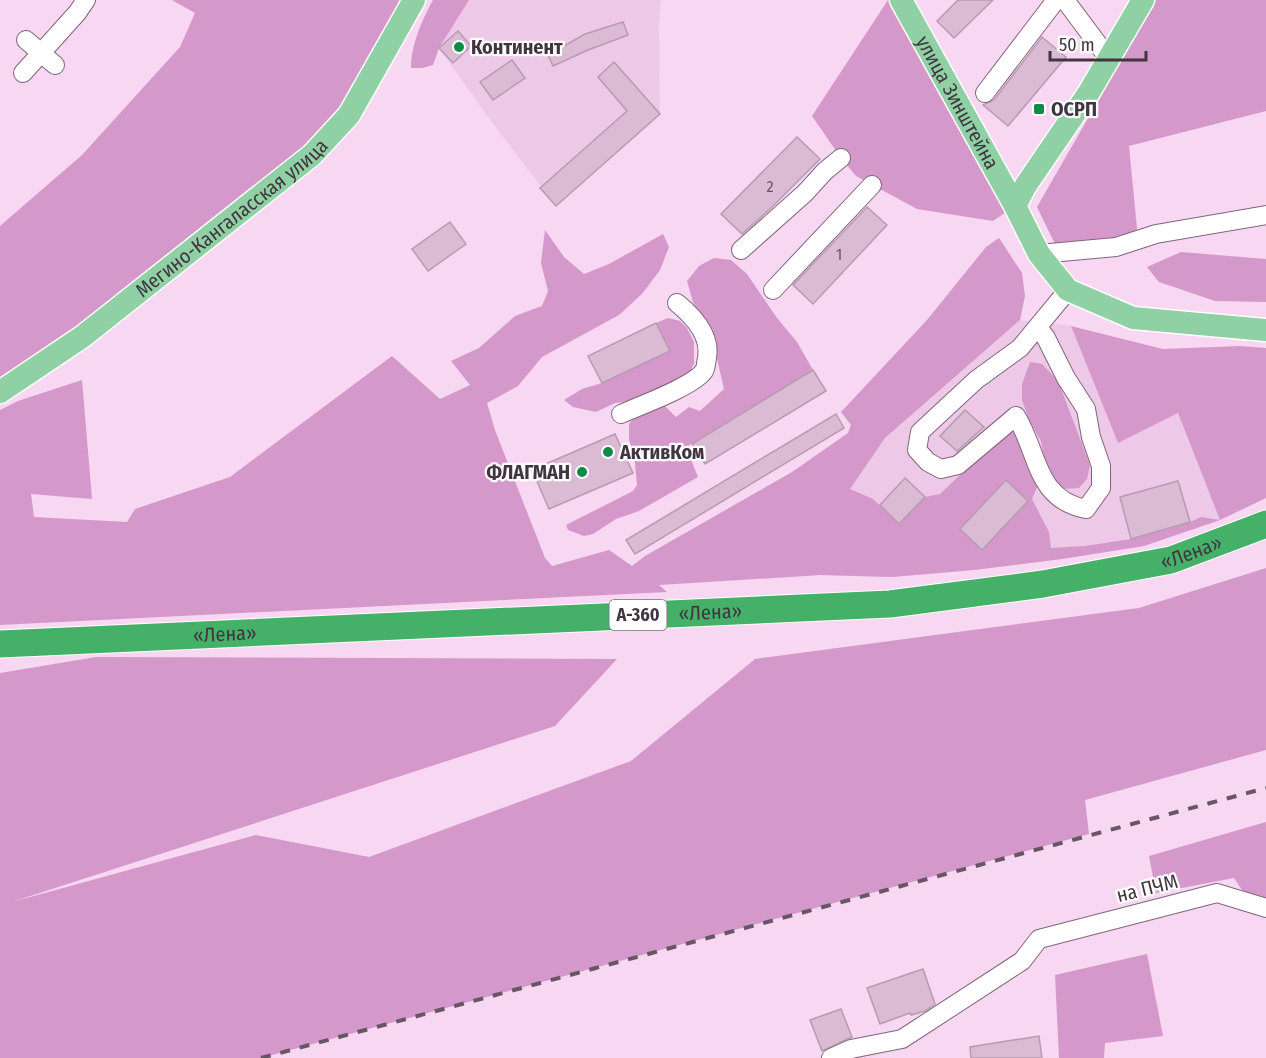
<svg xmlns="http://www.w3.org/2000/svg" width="1266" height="1058" viewBox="0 0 1266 1058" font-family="'Fira Sans Condensed',sans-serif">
<rect width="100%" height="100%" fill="#f7d7f1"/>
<g fill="#eec8e7">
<polygon points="469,0 661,0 659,23 660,114 556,206 486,114 439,48"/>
<polygon points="1020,320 1071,326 1118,443 1178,413 1220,520 1144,546 1062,559 974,570 892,577 821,575 849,488 885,438"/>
</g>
<g fill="#d598ca">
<polygon points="172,0 414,0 349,115 0,392 0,226 82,155 180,47 195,13"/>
<path d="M433,0h36l-30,48 -6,17 -11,3h-11c0,-23 11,-48 22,-68z"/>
<polygon points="888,0 901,0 1015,206 993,221 917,209 856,176 841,158 812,116"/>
<polygon points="1156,0 1266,0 1266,111 1129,146 1138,239 1056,246 1037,207"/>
<polygon points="545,230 564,257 584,274 609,264 663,234 669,247 660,270 642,294 619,315 542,357 518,386 487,403 495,430 545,558 552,566 609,550 632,566 645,556 792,472 848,433 851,425 841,412 927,320 986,247 999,238 1022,273 1025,296 1020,320 885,438 850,489 873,499 899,523 925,497 940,494 1008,429 1015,431 1038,485 1032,499 1049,532 1051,548 1085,546 1131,539 1190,522 1201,517 1220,520 1178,413 1118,443 1071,326 1163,349 1240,346 1266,348 1266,498 1220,520 1144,546 1062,559 974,570 892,577 821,575 659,585 667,592 0,625 0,410 18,401 82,380 92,499 31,494 34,517 127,522 135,509 230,477 392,356 440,399 470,385 451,361 479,348 515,316 542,306 548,291 541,263"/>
<polygon points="1181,252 1266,259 1266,302 1215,301 1159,282 1147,267"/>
<polygon points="714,258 731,260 747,274 777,318 797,342 813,370 686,447 698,477 639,511 616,519 593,534 584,536 568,530 566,525 633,491 637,485 634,454 629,440 629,424 638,412 663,404 676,417 689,407 700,411 724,389 715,350 693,302 687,281 699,266"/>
<polygon points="668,318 680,321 687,328 694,342 694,364 686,378 633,401 615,403 596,412 573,407 564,400 582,389 602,383 669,351 656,323"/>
<polygon points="1030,362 1042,364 1058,381 1090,465 1087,479 1079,488 1063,489 1055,481 1045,463 1041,441 1029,420 1022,400 1022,384"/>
<polygon points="1266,568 1266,750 1085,800 1089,834 261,1058 0,1058 0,673 96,657 617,659 555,726 12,902 256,835 369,857 631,761 755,659 1139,608"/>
<polygon points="1266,822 1266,898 1244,893 1234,878 1156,893 1149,856"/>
<polygon points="1147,954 1163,1036 1105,1043 1104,1058 1059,1058 1055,975"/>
</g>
<g fill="#dbbbd4" stroke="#b89ab2" stroke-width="1.5">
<polygon points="958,0 993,0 954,38 937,21"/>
<polygon points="623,22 628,35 588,50 553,66 548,55 585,34"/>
<polygon points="458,31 471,46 453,63 439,48"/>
<polygon points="1042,37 1066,57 1008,126 983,105 994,100"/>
<polygon points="512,60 525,78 493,100 480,82"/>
<polygon points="614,62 660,114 556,206 540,188 627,111 598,77"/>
<polygon points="797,137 820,159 771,208 742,234 721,214"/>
<polygon points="867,207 887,225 813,304 793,285"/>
<polygon points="450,222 466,244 428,271 412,249"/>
<polygon points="656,323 670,351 602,383 588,356"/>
<polygon points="813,370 826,391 705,464 692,444"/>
<polygon points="965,410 984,427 957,451 940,436"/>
<polygon points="836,414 844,428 635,554 626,540"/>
<polygon points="615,434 633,473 549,509 532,470"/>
<polygon points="905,478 925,497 899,524 880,505"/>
<polygon points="1006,480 1028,501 982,550 960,529"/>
<polygon points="1178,481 1190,522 1131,539 1120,497"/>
<polygon points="923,969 935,1004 925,1011 911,1015 910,1013 880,1024 867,988"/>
<polygon points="841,1009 852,1037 822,1051 810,1020"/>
<polygon points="1039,1036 1042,1058 971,1058 970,1047"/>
</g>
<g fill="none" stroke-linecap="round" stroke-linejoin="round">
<defs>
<g id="minor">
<polyline points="1065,0 1109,59"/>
<polyline points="26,40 55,65"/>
<polyline points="23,73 77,13 86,0"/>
<polyline points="985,93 1056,0"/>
<polyline points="741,250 805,193 825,171 841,158"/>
<polyline points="1039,254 1116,247 1156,234 1266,215"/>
<polyline points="773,290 872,185"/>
<path d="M1038,327l8,11 20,40 20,31 5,28 10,29v22l-15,21c-51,-10 -47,-56 -70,-93l-58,49 -17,4 -13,-7 -11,-12 3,-18 56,-52 44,-32 48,-58"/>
<path d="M621,414c20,-9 71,-27 83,-43 2,-3 2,-9 3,-13 4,-22 -14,-42 -30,-55"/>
<polyline points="831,1058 851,1049 902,1039 1022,961 1039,939 1217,893 1266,908"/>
</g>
<g id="major">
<path id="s1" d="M901,0l114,206 24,48 29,36 65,28 133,12"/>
<polyline points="1015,206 1026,185 1088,94 1143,0"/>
<path id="s2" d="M0,392l82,-55 230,-182 37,-40 65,-115"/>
</g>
<g id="highway">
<path id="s3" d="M0,644l890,-40 153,-20 128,-24 95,-36"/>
</g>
</defs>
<use href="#minor" stroke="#81657c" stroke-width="20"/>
<use href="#major" stroke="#fff" stroke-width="25"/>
<use href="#highway" stroke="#fff" stroke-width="29"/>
<use href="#minor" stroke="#fff" stroke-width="18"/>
<use href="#major" stroke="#8fd0a4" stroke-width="22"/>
<use href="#highway" stroke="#44b068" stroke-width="27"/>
<polyline stroke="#675664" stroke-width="4" stroke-dasharray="10 10" stroke-linecap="butt" points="261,1058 1266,788"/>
</g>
<g fill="#0f8b46" stroke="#fff" stroke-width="2">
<circle cx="459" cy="47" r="6"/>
<rect x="1033" y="103" width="12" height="12" rx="3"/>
<circle cx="608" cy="452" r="6"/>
<circle cx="582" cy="472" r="6"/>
</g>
<g text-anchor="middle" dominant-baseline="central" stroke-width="4.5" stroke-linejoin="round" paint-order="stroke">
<g font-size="16" fill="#685664">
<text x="770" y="186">2</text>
<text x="839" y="254">1</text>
</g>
<rect fill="#fff" stroke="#7a7279" stroke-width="1.5" x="609.5" y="600" width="57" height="30" rx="4.5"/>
<g font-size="18" font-weight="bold" fill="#41353f">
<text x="638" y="615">А-360</text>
</g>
<g font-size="20" font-weight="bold" fill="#41353f" stroke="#fff" text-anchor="start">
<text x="471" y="47">Континент</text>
<text x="1051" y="109">ОСРП</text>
<text x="620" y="452">АктивКом</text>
<text x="570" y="472" text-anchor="end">ФЛАГМАН</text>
</g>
<g font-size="20" fill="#41353f" stroke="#fff">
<text stroke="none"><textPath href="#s1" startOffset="117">улица Зинштейна</textPath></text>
<text stroke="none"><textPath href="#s2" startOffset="290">Мегино-Кангаласская улица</textPath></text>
<text stroke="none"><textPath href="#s3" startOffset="1197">«Лена»</textPath></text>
<text stroke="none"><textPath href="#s3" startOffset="711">«Лена»</textPath></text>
<text stroke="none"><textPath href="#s3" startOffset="225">«Лена»</textPath></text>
<text transform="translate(1147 888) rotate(-14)">на ПЧМ</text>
</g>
</g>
<path d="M1050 51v9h96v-9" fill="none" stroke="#41353f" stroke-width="3"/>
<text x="1059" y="51" font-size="18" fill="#41353f" stroke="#ffffff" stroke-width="4.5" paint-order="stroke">50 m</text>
</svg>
